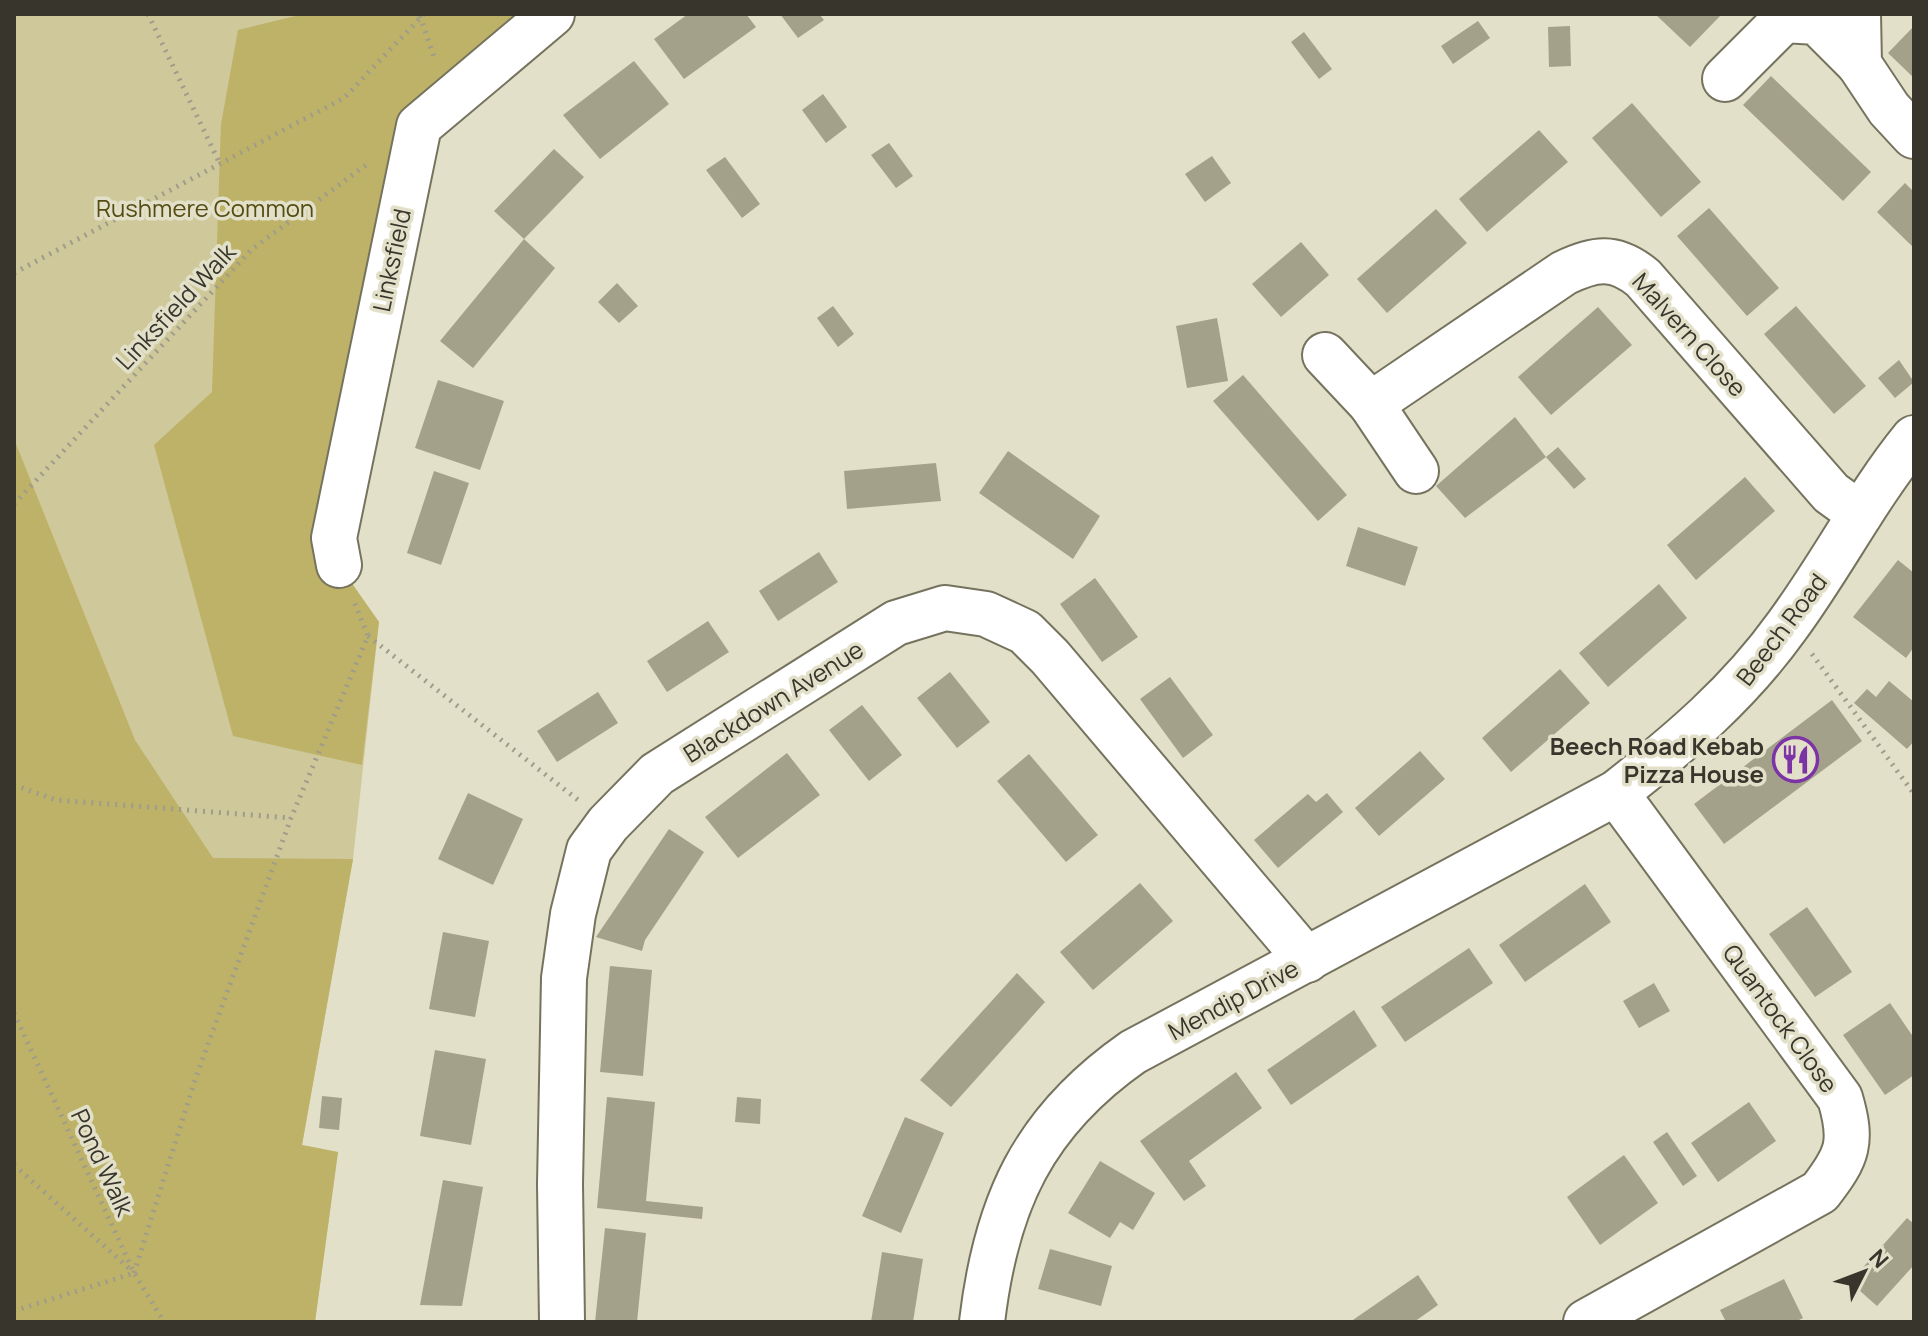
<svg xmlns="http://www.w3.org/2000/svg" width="1928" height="1336" viewBox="0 0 1928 1336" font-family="Manrope,sans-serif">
<rect width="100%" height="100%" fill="#e3e0c9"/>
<polygon fill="#cec89a" points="14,14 552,14 419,126 339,565 379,622 353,859 302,1145 338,1152 315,1322 14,1322"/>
<g fill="#bdb268">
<polygon points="304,14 514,14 450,102 419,126 339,565 379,622 362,765 233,736 154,445 212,392 221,124 238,30"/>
<polygon points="14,439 135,740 213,858 353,859 302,1145 338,1152 315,1322 14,1322"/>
</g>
<g fill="#a4a18b">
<polygon points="688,14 746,14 756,27 684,79 654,39"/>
<polygon points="780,14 819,14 824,20 798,38"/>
<polygon points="1655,14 1722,14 1690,47"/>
<polygon points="1478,21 1490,38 1453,64 1441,46"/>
<polygon points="1570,26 1571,66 1549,67 1548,27"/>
<polygon points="1914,26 1914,78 1888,53"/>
<polygon points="1304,32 1332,69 1319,79 1291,42"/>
<polygon points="634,61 669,104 600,159 563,115"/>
<polygon points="1771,76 1871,172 1843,201 1743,105"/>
<polygon points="823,94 847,127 826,143 802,110"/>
<polygon points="1632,103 1701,182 1661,217 1592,138"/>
<polygon points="1539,130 1568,162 1487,232 1459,199"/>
<polygon points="889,143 913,176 896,188 871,155"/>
<polygon points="554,149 584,177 524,239 555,268 473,368 440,341 524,239 494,211"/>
<polygon points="1212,156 1231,183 1205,202 1185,174"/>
<polygon points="725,157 760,204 742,218 706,170"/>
<polygon points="1905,183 1914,192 1914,248 1877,212"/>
<polygon points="1709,208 1779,288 1747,316 1677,236"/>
<polygon points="1436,209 1467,243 1387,313 1357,279"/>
<polygon points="1301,242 1329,275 1281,317 1252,284"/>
<polygon points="617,283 638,306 619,323 598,302"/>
<polygon points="833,306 854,334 838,347 817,318"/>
<polygon points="1796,306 1866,386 1834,414 1764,334"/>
<polygon points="1598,307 1632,345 1551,415 1518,377"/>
<polygon points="1217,318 1228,381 1187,388 1176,326"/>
<polygon points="1899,360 1914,382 1895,398 1878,378"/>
<polygon points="1243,375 1347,495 1318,521 1213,401"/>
<polygon points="438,380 504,401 480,470 415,448"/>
<polygon points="1515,417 1546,457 1465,518 1436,486"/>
<polygon points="1558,447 1586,479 1574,489 1546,457"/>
<polygon points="1008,451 1100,516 1073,559 979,493"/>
<polygon points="936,463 941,501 847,509 844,471"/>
<polygon points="434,471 469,483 441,565 407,553"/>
<polygon points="1745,477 1775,511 1696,580 1667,545"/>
<polygon points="1358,527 1418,547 1405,586 1346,566"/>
<polygon points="819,552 838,582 778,621 759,591"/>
<polygon points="1898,560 1914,573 1914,647 1906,658 1853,617"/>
<polygon points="1095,578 1138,637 1102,662 1060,604"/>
<polygon points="1659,584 1687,618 1608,687 1579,653"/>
<polygon points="708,621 729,652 667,692 647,661"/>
<polygon points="1560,669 1590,703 1511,772 1482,738"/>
<polygon points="950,672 990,722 957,748 917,698"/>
<polygon points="1170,677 1213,735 1183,758 1140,699"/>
<polygon points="1889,681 1914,702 1914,741 1907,749 1854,703 1867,689 1876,697"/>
<polygon points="598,692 618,723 557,762 537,731"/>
<polygon points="1832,700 1862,741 1724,844 1694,804"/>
<polygon points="862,705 902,755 869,781 829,730"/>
<polygon points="1420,751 1445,779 1379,836 1355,808"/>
<polygon points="787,753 820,795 738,858 705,817"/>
<polygon points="1029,754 1098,835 1066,862 997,781"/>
<polygon points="468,793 523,819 493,885 438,859"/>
<polygon points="1327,793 1343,812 1278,868 1254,840 1308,794 1316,802"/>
<polygon points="669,829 704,852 645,940 642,951 596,937"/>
<polygon points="1140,883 1173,921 1093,990 1060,952"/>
<polygon points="1585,884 1611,922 1525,982 1499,945"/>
<polygon points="1807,907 1852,972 1815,997 1769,934"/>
<polygon points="443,932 489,941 475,1017 429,1009"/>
<polygon points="1469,948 1493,983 1405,1042 1381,1007"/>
<polygon points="610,966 652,970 643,1076 600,1072"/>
<polygon points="1017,973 1045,1002 951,1107 920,1080"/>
<polygon points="1654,983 1670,1011 1639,1028 1623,1001"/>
<polygon points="1890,1003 1914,1038 1914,1075 1885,1095 1843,1035"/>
<polygon points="1354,1010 1377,1046 1291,1105 1267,1070"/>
<polygon points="435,1050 486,1059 471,1145 420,1136"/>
<polygon points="1236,1072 1262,1108 1189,1161 1206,1186 1184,1201 1140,1141"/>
<polygon points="322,1096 342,1098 339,1130 319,1128"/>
<polygon points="607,1097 655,1102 646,1201 703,1207 702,1219 597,1208"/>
<polygon points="737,1097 761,1099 760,1124 735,1122"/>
<polygon points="1749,1102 1776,1141 1718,1182 1691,1143"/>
<polygon points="905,1117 944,1133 901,1233 862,1216"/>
<polygon points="1667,1132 1697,1176 1683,1186 1653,1142"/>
<polygon points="1624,1155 1658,1203 1600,1245 1567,1197"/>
<polygon points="1100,1161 1155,1193 1133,1230 1120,1222 1110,1238 1068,1213"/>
<polygon points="443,1180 483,1187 462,1306 420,1305"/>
<polygon points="1907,1218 1914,1224 1914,1265 1877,1306 1850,1282"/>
<polygon points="605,1228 646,1233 637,1322 595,1322"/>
<polygon points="1050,1249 1112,1266 1101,1306 1038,1289"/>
<polygon points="882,1252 923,1259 913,1322 871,1322"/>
<polygon points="1418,1275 1438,1305 1414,1322 1350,1322"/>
<polygon points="1784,1279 1803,1318 1795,1322 1726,1322 1720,1310"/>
</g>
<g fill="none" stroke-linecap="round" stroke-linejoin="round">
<defs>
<g id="minor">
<polyline points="1858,14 1859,64 1889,109 1914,136"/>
<polyline points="1725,79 1784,20 1817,22 1859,64"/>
<path d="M1325,355l46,49 193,-131c31,-15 51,-18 79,5l188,215 29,21"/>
<polyline points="1371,404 1416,471"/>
<polyline points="339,565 334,538 419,126 552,14"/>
<polyline points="562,1322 560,1184 564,978 573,914 589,850 608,824 657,774 896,623 945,608 986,614 1025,632 1050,657 1307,960"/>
<path d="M982,1322c14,-119 51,-200 151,-270l483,-259c64,-50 123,-100 171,-167 45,-61 79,-129 127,-188"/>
<path d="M1586,1322l234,-130c28,-36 33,-50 20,-94l-224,-305"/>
</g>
</defs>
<use href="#minor" stroke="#75735e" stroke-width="48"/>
<g stroke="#9f9c8b" stroke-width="5" stroke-dasharray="2 6" stroke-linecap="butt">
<polyline points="148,14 220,164"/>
<polyline points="420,16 435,60"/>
<polyline points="14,273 344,98 424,14"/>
<polyline points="14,504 252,249 369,163"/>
<polyline points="368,636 578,800"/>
<polyline points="1812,654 1914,794"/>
<polyline points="14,785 56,800 291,818"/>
<polyline points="14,1013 134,1273 164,1322"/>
<polyline points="14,1165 131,1270"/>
<polyline points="134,1273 196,1077 291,818 368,636 353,599"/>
<polyline points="14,1311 134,1273"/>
</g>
<use href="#minor" stroke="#fff" stroke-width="44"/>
</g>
<defs>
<symbol id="restaurant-ring" viewBox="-11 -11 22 22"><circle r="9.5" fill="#e3e0c9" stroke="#7c33a5" stroke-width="1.5"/><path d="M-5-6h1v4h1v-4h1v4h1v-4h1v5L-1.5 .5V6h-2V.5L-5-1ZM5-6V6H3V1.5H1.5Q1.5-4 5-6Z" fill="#7c33a5"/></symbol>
</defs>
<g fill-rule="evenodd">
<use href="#restaurant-ring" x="1770" y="734" width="51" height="51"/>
</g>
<g text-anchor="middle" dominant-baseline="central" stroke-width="7" stroke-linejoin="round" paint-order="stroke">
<g font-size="24" fill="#544c13" stroke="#e3e0c9">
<text x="205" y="207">Rushmere Common</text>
</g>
<g font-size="24" fill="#37352c" stroke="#e3e0c9">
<text transform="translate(391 260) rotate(-78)">Linksfield</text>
<text transform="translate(175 306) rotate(-47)">Linksfield Walk</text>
<text transform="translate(1690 334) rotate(48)">Malvern Close</text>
<text transform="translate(1781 629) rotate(-53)">Beech Road</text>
<text transform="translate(773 701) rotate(-32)">Blackdown Avenue</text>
<text transform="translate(1233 999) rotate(-28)">Mendip Drive</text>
<text transform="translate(1781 1018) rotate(54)">Quantock Close</text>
<text transform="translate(103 1162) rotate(65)">Pond Walk</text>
</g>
<g font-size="24" font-weight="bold" fill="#37352c" stroke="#e3e0c9" text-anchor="end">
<text x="1764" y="745">Beech Road Kebab<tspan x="1764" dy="28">Pizza House</tspan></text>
</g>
</g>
<rect width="1928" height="1336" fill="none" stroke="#37352c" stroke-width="32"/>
<g transform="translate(1864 1272) rotate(48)" stroke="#e3e0c9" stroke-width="6" paint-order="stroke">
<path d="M0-6L14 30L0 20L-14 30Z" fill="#37352c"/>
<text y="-12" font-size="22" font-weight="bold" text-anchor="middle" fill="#37352c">N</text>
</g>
</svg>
